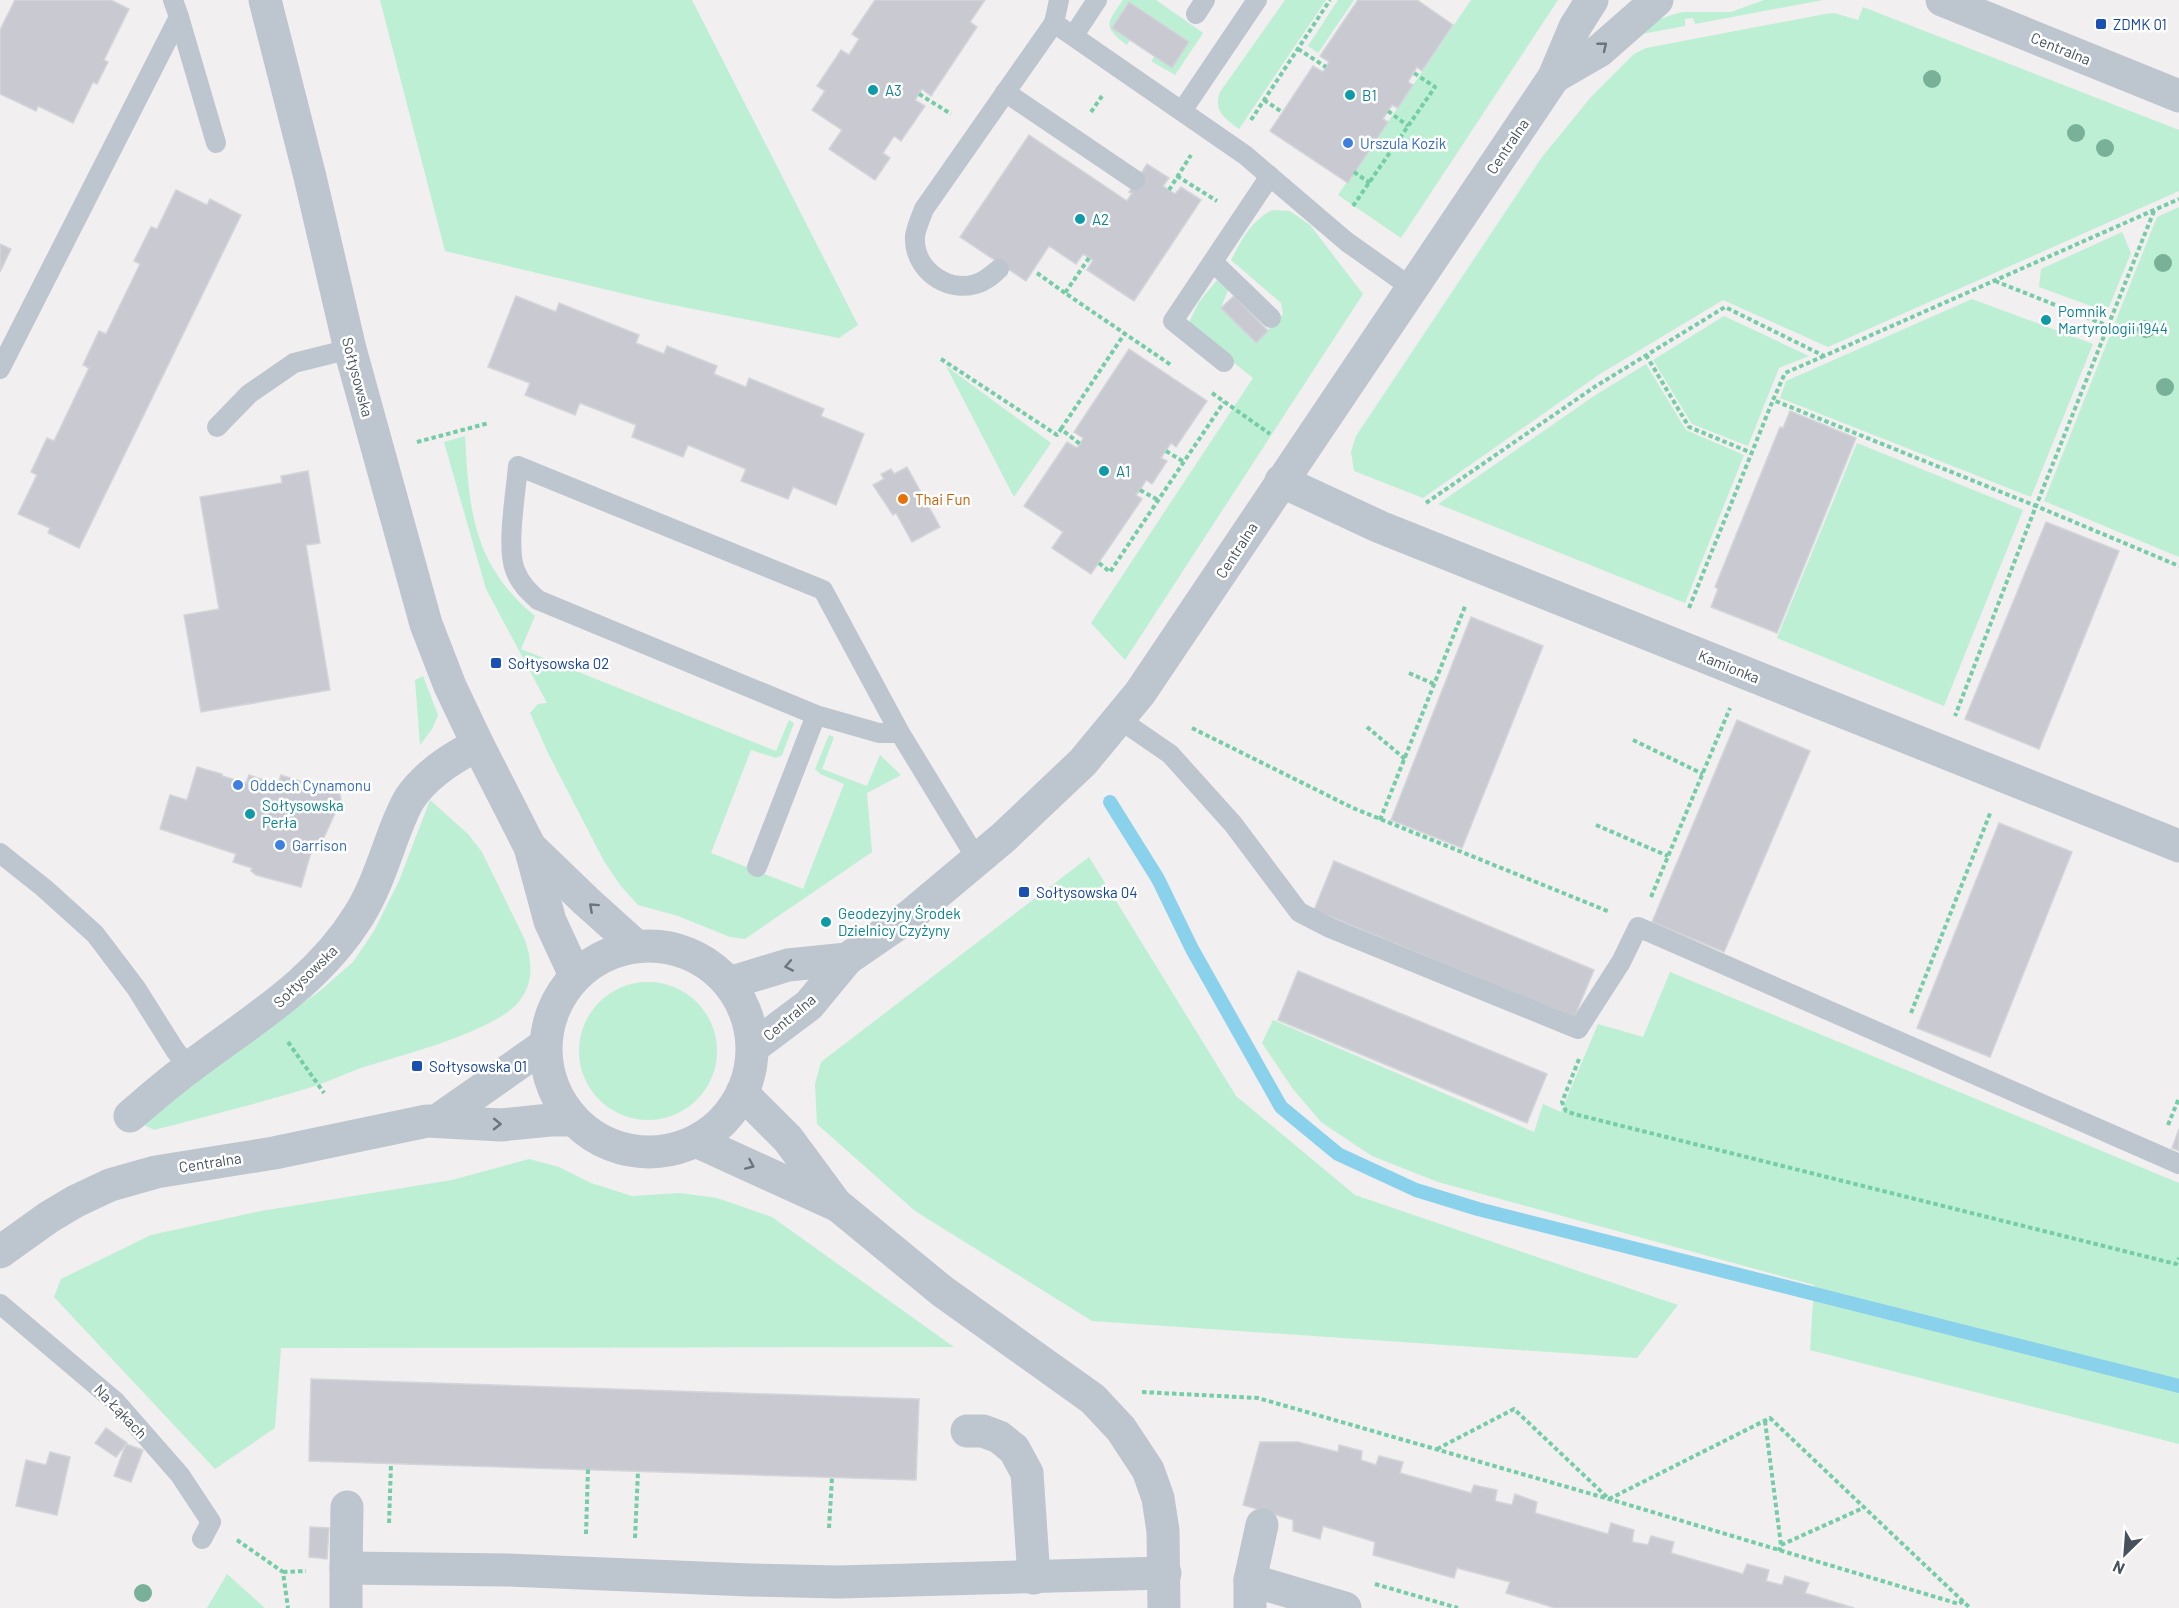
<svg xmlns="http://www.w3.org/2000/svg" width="2179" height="1608" viewBox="0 0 2179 1608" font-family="Barlow,sans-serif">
<rect width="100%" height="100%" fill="#f1efef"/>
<g fill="#bdefd4">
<polygon points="380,0 692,0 858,325 839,338 658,302 445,251"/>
<path d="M1123,0h33l47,33 -28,42 -24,-14 4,-5 17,12 17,-26 -59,-39v37l-3,5c-24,-18 -21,-21 -4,-45z"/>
<path d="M1285,0h41l-87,129c-14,-10 -26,-18 -19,-37z"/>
<polygon points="1338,0 1354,0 1318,53 1308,46"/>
<polygon points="1471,0 1558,0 1401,238 1338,195"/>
<polygon points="1764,0 1823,0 1695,24 1693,18 1685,19 1685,26 1642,34 1660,19 1671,15 1683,12 1731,12"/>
<polygon points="1863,7 2179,130 2179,191 1828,347 1723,300 1600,374 1423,498 1354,471 1351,452 1356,436 1542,157 1591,97 1634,54 1646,48 1825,14 1834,13 1858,20"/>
<polygon points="2179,207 2179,557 2044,501 2157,217"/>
<path d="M1272,210l18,1 20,14 53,69 -238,366 -34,-37 162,-245 -39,-31 -25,-25 10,-20 18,-22 11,10 -7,18 34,35 28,-29 -2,-11 -50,-43c12,-22 19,-38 41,-50z"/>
<polygon points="2122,232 2131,253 2109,307 2102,310 2039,287 2041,269"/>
<polygon points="1972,299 2093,344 2031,497 1780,398 1786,381"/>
<polygon points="1724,316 1809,356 1779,368 1748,446 1692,424 1653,360"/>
<polygon points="1646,364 1686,430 1744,455 1685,603 1438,504 1594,396"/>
<polygon points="946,366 1051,443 1014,497"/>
<path d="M465,436c4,74 8,129 70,180l-14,33 255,102 13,-31 5,3 -12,32 -6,3 -25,-8 -40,103 92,36 41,-105 -24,-10 -5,-5 14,-34 5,2 -12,32 45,17 13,-31 21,20 -34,18 5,59 -127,87 -15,-2 -52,-21 -40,-11 -18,-20 -16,-24 -55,-106 -19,-42 8,-9 9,-1 -61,-114 -42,-147z"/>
<polygon points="1857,443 2023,510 1944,706 1777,638"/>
<polygon points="423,676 438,715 432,729 420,745 415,680"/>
<path d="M430,800l38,34 14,18 43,88c7,21 9,42 -5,60 -21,30 -117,55 -153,66 -19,6 -36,15 -55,21 -52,16 -105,29 -158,43l-17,-9 183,-130 33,-29 21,-31 25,-50z"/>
<polygon points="1089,857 1236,1096 1355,1195 1678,1305 1637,1358 1092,1321 915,1211 817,1124 815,1084 821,1062"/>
<polygon points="1670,972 2179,1183 2179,1444 1810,1350 1814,1285 1438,1182 1372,1156 1321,1122 1293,1089 1262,1043 1273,1020 1534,1132 1543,1104 1561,1112 1598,1024 1643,1037"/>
<circle cx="648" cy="1051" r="69"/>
<polygon points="529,1159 559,1167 591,1183 632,1196 680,1193 717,1198 772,1217 954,1347 281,1348 275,1428 215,1469 54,1297 61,1279 151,1235 261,1211 452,1180"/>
<polygon points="227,1574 265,1608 207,1608"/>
</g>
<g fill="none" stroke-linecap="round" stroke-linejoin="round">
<polyline stroke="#8ad1ec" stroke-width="14" points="1110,802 1158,879 1192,949 1281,1107 1338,1154 1416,1190 1478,1209 2179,1386"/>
</g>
<g fill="#c9cad1" stroke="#d3d5da" stroke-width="1.5">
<polygon points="15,0 111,0 129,9 104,60 108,62 97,84 93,82 73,123 38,106 36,111 0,94 0,30"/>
<polygon points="875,0 985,0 970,22 977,27 931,96 922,89 919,94 915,100 925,106 901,141 894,136 883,153 890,158 875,180 829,149 842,130 812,110 825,91 817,86 841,50 849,55 859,39 852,34"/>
<polygon points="1358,0 1417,0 1453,25 1422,71 1417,67 1408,82 1413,85 1398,108 1392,105 1388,111 1383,119 1388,122 1348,183 1270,131 1313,66 1323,72 1329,62 1320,56"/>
<polygon points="1129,2 1189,42 1172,68 1112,28"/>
<polygon points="1029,135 1127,201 1132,193 1129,192 1147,164 1169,178 1163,186 1175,194 1181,187 1201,200 1134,301 1087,270 1093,260 1083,254 1076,264 1049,246 1026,281 960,237"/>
<polygon points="176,190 207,205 210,199 241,215 79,548 48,533 50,528 18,514 37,475 31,472 47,438 54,441 89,368 83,365 99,331 106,334 140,264 134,261 151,227 157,229"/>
<polygon points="0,244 11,249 0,272"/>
<polygon points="516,296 556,312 559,303 639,335 636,343 664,354 667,346 717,366 714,374 746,387 749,378 824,409 821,416 864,434 836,505 793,487 788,499 741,481 746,469 688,445 683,457 632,437 636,425 580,403 575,415 525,395 530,383 488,367"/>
<polygon points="1234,296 1268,331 1256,343 1221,308"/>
<polygon points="1129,349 1207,401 1176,447 1171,443 1161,458 1167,461 1152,484 1146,480 1140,490 1136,495 1142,499 1091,574 1052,548 1063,532 1024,506 1067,442 1077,448 1080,444 1083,438 1074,432"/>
<polygon points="1790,411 1856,438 1777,633 1711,607 1718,589 1715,587 1780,427 1783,428"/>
<polygon points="907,467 940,527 912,542 896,513 893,515 873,485 884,479 881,474 891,469 894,474"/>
<polygon points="308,471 320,543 306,545 330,690 201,712 184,615 219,609 200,497 282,483 281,476"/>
<polygon points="2046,522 2119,551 2039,749 1965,719"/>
<polygon points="1471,617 1543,646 1462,848 1391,820"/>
<polygon points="1737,720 1810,751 1724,952 1652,922"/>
<polygon points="197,767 222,774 222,776 246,783 249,775 278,785 281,775 340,794 341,800 322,842 317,841 310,856 301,887 256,875 251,871 252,868 233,862 236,854 160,829 170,795 187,800"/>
<polygon points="1999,823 2072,852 1990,1057 1917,1028"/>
<polygon points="1334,861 1594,970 1574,1018 1314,910"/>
<polygon points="1298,971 1547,1074 1527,1123 1278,1020"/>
<polygon points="2179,1129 2179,1151 2172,1148"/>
<polygon points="311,1379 919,1399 916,1480 309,1461"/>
<polygon points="106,1428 127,1443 116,1457 95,1443"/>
<polygon points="1260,1442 1298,1442 1338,1452 1339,1445 1362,1451 1361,1460 1376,1465 1379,1456 1403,1462 1400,1473 1471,1493 1474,1485 1497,1490 1495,1501 1512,1505 1515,1494 1537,1502 1535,1513 1608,1534 1611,1523 1634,1530 1632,1542 1648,1545 1651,1536 1674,1542 1671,1553 1743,1574 1747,1564 1769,1570 1766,1581 1782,1585 1785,1576 1809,1583 1805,1593 1854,1608 1555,1608 1506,1593 1510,1582 1457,1568 1454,1578 1373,1555 1375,1542 1323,1526 1320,1539 1293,1531 1293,1520 1243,1505"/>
<polygon points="126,1444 143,1450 131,1482 114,1476"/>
<polygon points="50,1452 70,1457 57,1515 16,1506 26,1460 46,1465"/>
<polygon points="310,1527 329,1528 327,1559 309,1557"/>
</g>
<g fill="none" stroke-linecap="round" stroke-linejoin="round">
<g stroke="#75cda7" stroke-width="4" stroke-dasharray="4.5 3" stroke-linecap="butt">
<polyline points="1298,49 1326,67"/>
<polyline points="919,94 951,114"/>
<polyline points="1264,100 1282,112"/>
<polyline points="1388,111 1408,126"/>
<polyline points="1091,112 1102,96"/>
<polyline points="1251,120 1330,0"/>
<polyline points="1354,172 1370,183"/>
<polyline points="1177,176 1217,201"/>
<polyline points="1169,190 1191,155"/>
<polyline points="1353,206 1435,87 1414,73"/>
<polyline points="2154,211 2036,506 2179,566"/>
<polyline points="1089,258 1065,293 1171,365"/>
<polyline points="1037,273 1065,293"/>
<polyline points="1995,281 2106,325"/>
<polyline points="1646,355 1689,427 1752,453"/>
<polyline points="1824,356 1785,373 1773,400 2036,506 1955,716"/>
<polyline points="941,359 1057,435 1061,429 1080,444"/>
<polyline points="1212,393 1270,434"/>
<polyline points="1061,429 1125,333"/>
<polyline points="417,442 489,423"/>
<polyline points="1166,451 1184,462"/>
<polyline points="1140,490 1158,500"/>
<polyline points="1426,503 1596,386 1725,307 1824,356 2179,199"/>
<polyline points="1099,563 1110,572 1224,402"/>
<polyline points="1689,608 1773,400"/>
<polyline points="1409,673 1434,684"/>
<polyline points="1367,727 1405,759"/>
<polyline points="1192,728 1353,808 1610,912"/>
<polyline points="1633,740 1703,774"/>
<polyline points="1380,820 1466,604"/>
<polyline points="1596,825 1668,856"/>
<polyline points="1651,897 1730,708"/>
<polyline points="1911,1013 1991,811"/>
<polyline points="288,1042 324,1093"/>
<polyline points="1579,1059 1562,1102 1566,1111 1574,1114 2176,1264 2179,1258"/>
<polyline points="2168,1125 2179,1098"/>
<polyline points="1142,1392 1258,1398 1609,1499 1959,1604 1963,1601"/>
<polyline points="1765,1421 1781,1545 1779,1551"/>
<polyline points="1437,1449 1514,1409 1609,1499 1770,1418 1970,1608"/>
<polyline points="389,1523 391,1464"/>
<polyline points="829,1528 832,1478"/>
<polyline points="586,1534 588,1469"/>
<polyline points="635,1538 638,1471"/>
<polyline points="237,1540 283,1572 288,1608"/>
<polyline points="1781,1545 1863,1508"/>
<polyline points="283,1572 306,1571"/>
<polyline points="1375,1584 1458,1608"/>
</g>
<g stroke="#bdc5ce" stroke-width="20">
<polyline points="1059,0 1054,23 1245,155 1347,242 1412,288"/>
<polyline points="1196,14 1205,0"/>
<polyline points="179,17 216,143"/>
<polyline points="1074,35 1097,0"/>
<polyline points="1005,92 1135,180"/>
<polyline points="1182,111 1257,0"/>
<polyline points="1214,263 1271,318"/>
<path d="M999,269c-7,6 -13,12 -23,15 -31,9 -63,-16 -61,-48 1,-8 6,-19 9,-27l130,-186"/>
<polyline points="1224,362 1173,321 1270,176"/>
<polyline points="0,369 179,17 173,0"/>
<polyline points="217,427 249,394 294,363 350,349"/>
<polyline points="1119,719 1170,754 1233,824 1299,912 1330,928 1578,1029 1621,962 1638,927 2179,1164"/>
<path d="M900,733h-21l-63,-18 -278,-115c-10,-9 -18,-17 -23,-30 -9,-23 1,-78 3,-104l305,124 77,143 78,128"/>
<polyline points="0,853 44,888 95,934 136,988 175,1050 189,1068"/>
<polyline points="757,867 816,715"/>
<polyline points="0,1304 116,1402 180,1475 211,1522 202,1539"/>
</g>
<g stroke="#bdc5ce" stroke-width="33">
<polyline points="1281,481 1380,527 2179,846"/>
<polyline points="742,1093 788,1139 836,1204 942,1291 1093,1399 1121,1429 1148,1470 1158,1498 1163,1531 1164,1608"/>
<path d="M130,1116c20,-17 39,-34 60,-49 62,-47 127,-84 169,-152 15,-24 24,-52 34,-79 5,-13 10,-27 17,-38 16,-23 43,-41 68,-53"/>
<polyline points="696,1141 834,1204"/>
<polyline points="967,1431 983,1431 999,1437 1014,1449 1027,1473 1034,1578"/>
<polyline points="346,1568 347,1507"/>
<polyline points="1250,1580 1262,1525"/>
<polyline points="346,1608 346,1568 508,1570 749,1580 839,1582 1165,1573"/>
<polyline points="1250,1608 1250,1580 1345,1608"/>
</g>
<g stroke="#bdc5ce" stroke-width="33">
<polyline points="265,0 310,177 350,349 426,624 450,686 478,745 530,847 550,921 575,975"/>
<polyline points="1942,0 2179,96"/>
<polyline points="1554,77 1599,51 1657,0"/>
<polyline points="530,847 586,901 636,946"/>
<circle cx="649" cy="1049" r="103"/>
<polyline points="729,983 788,965 847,959"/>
<polyline points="753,1047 809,1005 847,959 911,915 1004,837 1083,762 1140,693 1554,77 1575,27 1592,0"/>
<polyline points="438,1120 545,1045"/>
<polyline points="0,1252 49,1217 76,1201 110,1185 156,1172 274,1153 427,1121 501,1125 550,1120 574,1120"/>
</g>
</g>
<g fill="#79b198">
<circle cx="1932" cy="79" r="9"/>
<circle cx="2076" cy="133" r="9"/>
<circle cx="2105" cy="148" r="9"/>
<circle cx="2163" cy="263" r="9"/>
<circle cx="2146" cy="329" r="9"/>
<circle cx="2165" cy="387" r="9"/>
<circle cx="143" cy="1593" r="9"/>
</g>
<defs><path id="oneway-chevron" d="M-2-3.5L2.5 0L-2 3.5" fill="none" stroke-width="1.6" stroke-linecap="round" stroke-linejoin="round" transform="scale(1.5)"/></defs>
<g stroke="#6a747e">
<use href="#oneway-chevron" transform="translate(1603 46) rotate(-39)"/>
<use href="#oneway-chevron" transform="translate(593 907) rotate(-138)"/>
<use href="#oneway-chevron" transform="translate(789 966) rotate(169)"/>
<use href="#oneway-chevron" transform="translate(497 1124) rotate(1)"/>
<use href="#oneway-chevron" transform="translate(750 1165) rotate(24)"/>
</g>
<g fill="#1a4fb4" stroke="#fff" stroke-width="2">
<rect x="2095" y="18" width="12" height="12" rx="3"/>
<rect x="490" y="657" width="12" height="12" rx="3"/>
<rect x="1018" y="886" width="12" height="12" rx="3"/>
<rect x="411" y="1060" width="12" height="12" rx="3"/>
</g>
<g fill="#0f9aa8" stroke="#fff" stroke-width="2">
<circle cx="873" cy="90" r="6"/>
<circle cx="1350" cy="95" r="6"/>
<circle cx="1080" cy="219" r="6"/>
<circle cx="2046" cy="320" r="6"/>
<circle cx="1104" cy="471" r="6"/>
<circle cx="250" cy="814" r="6"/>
<circle cx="826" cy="922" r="6"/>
</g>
<g fill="#3f7fe0" stroke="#fff" stroke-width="2">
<circle cx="1348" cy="143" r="6"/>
<circle cx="238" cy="785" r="6"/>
<circle cx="280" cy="845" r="6"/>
</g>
<circle fill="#e8710a" stroke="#fff" stroke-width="2" cx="903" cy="499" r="6"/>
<g text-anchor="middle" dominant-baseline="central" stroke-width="5" stroke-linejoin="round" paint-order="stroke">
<g font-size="15" fill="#164399" stroke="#fff" text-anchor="start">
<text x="2113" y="24">ZDMK 01</text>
<text x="508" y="663">Sołtysowska 02</text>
<text x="1036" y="892">Sołtysowska 04</text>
<text x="429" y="1066">Sołtysowska 01</text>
</g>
<g font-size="15" fill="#47515c" stroke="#fff">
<text transform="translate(2061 48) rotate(22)">Centralna</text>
<text transform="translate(1507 146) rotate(-56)">Centralna</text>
<text transform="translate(358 377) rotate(75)">Sołtysowska</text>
<text transform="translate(1236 550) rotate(-57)">Centralna</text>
<text transform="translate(1729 666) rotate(22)">Kamionka</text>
<text transform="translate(305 976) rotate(-44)">Sołtysowska</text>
<text transform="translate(789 1017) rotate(-40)">Centralna</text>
<text transform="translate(210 1162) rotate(-9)">Centralna</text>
<text transform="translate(121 1411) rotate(46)">Na Łąkach</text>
</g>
<g font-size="15" fill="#0d838f" stroke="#fff" text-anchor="start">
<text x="885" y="90">A3</text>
<text x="1362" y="95">B1</text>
<text x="1092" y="219">A2</text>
<text x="2058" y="311">Pomnik<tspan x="2058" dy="17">Martyrologii 1944</tspan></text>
<text x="1116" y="471">A1</text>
<text x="262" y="805">Sołtysowska<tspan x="262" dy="17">Perła</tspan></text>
<text x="838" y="913">Geodezyjny Środek<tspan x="838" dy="17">Dzielnicy Czyżyny</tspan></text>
</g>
<g font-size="15" fill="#366cbe" stroke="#fff" text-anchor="start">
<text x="1360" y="143">Urszula Kozik</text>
<text x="250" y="785">Oddech Cynamonu</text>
<text x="292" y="845">Garrison</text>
</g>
<g font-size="15" fill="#c56008" stroke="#fff" text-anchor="start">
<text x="915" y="499">Thai Fun</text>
</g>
</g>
<g transform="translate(2125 1554) rotate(205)" stroke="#ffffff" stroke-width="4.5" paint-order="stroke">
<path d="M0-4.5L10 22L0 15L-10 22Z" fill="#47515c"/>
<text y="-9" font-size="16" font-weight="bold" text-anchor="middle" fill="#47515c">N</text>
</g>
</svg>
